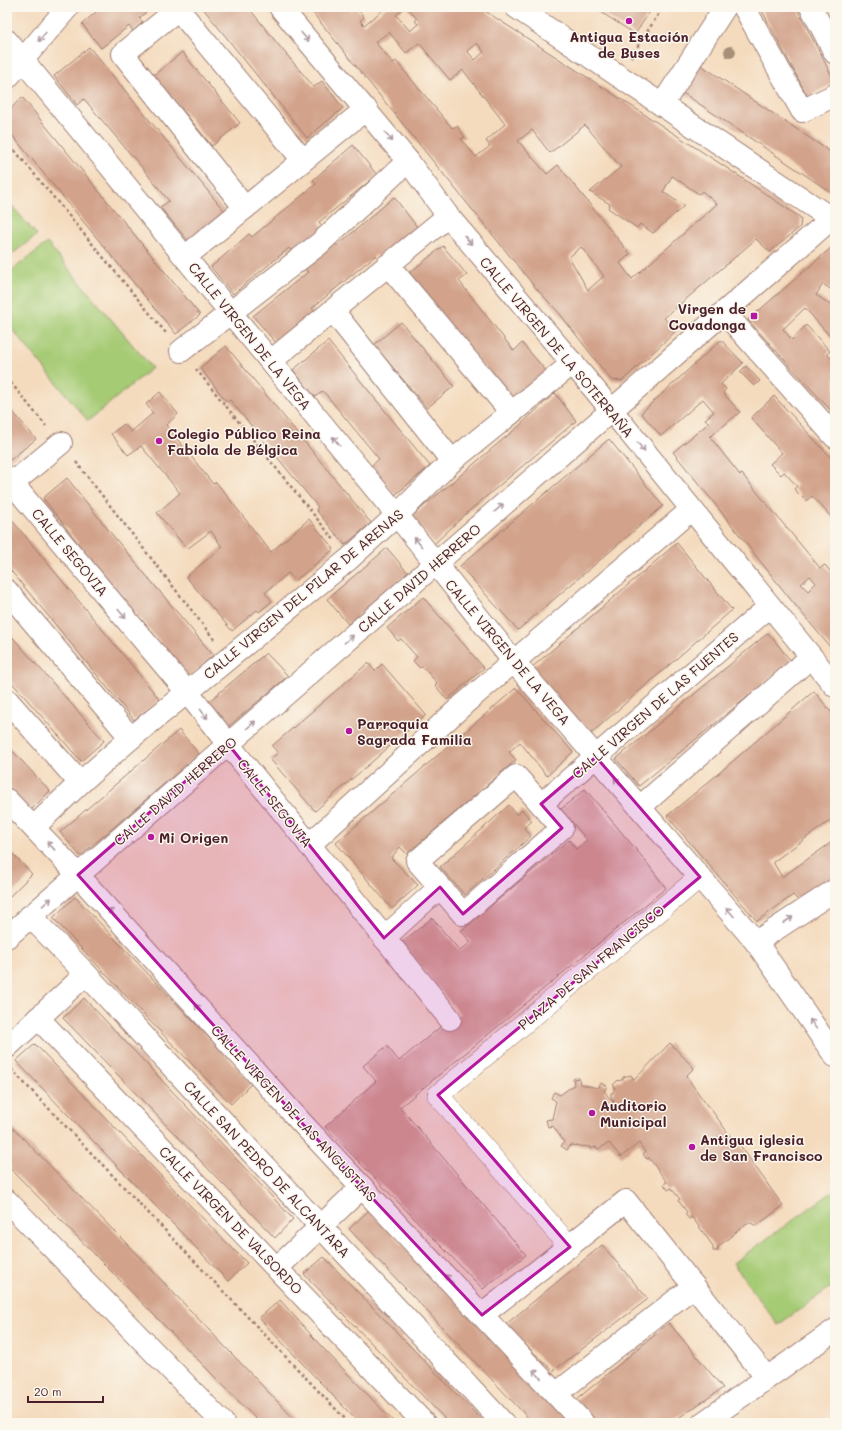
<svg xmlns="http://www.w3.org/2000/svg" width="842" height="1430" viewBox="0 0 842 1430" font-family="Mali,sans-serif">
<rect width="100%" height="100%" fill="#fbf7ec"/>
<filter id="ink" filterUnits="userSpaceOnUse"><feTurbulence type="fractalNoise" baseFrequency=".025" numOctaves="2"/><feDisplacementMap in="SourceGraphic" scale="8" xChannelSelector="R" yChannelSelector="G"/><feConvolveMatrix kernelMatrix="1 2 1 2 8 2 1 2 1" color-interpolation-filters="sRGB"/></filter>
<filter id="wash" filterUnits="userSpaceOnUse"><feTurbulence type="fractalNoise" baseFrequency=".012" numOctaves="4" result="noise"/><feDisplacementMap in="SourceGraphic" scale="16" xChannelSelector="R" yChannelSelector="G"/><feGaussianBlur stdDeviation="0.9" result="paint"/><feColorMatrix in="noise" values="0 0 0 0 0 0 0 0 0 0 0 0 0 0 0 0 0 1.4 0 .05"/><feComposite in="paint" operator="in"/></filter>
<g filter="url(#wash)">
<rect width="100%" height="100%" fill="#f4dbbe"/>
<g fill="#a6cb75" stroke="#787550">
<polygon points="7,200 37,235 7,258"/>
<polygon points="47,243 152,368 88,421 7,323 7,274"/>
<polygon points="835,1190 835,1284 778,1325 733,1263"/>
</g>
<g id="blocks">
<g fill="#d2a28a" fill-rule="evenodd">
<polygon points="102,7 153,7 139,18 143,22 133,31 129,26 101,48 82,24"/>
<polygon points="202,7 248,7 281,48 314,87 322,81 343,108 307,138"/>
<path d="M308,7h40l3,4 5,-4 8,10 -4,4 4,4 23,-18h15l1,2 -7,6 14,16 8,-7 -3,-3 2,-2 -10,-12h50l3,4 5,-4h14l248,161 74,50 -1,9 -30,25 -14,-13 -92,79 12,13 -54,50 -11,-1 -51,-66 -25,-27zM389,32l17,21 13,-10 31,37 13,-10 42,54 -19,17 4,5 -14,11 -15,-18 4,-2 -8,-11 -5,2 -56,-67 -3,2 -18,-21zM477,43l7,9 -9,8 -8,-9zM585,125l36,42 -31,25 20,12 -2,4 29,20 3,-4 13,9 31,-27 -21,-14 9,-16 27,18 3,-3 15,13 -85,75 -12,-16 10,-9 -72,-89 -11,9 -29,-33 14,-11 18,23zM581,247l23,29 -16,14 -19,-33z"/>
<polygon points="593,7 653,7 635,34"/>
<polygon points="760,7 796,7 835,82 808,97"/>
<polygon points="89,47 226,213 190,243 160,207 169,201 144,170 84,99 77,105 54,76"/>
<polygon points="182,52 240,123 212,146 154,75"/>
<polygon points="698,63 835,155 835,195 680,91"/>
<polygon points="22,97 200,315 176,334 7,129 7,113"/>
<polygon points="353,145 377,175 319,222 332,240 337,246 394,197 418,228 379,259 376,255 312,308 315,312 277,344 253,316 308,272 289,248 233,294 211,267 249,234 252,237 316,184 313,180"/>
<polygon points="443,246 467,275 459,281 514,351 522,343 547,372 512,401 408,274"/>
<polygon points="832,247 835,249 835,292 823,284 816,295 835,308 835,342 805,308 783,329 792,340 806,325 830,351 827,354 835,362 835,415 748,320"/>
<polygon points="401,322 454,386 427,408 374,345"/>
<path d="M721,340l22,23 -22,21 5,5 -3,4 17,19 -30,25 30,38 2,-1 78,94 5,-3 10,12v45l-1,1 1,2v28l-48,-58 -76,-96 -38,-47 36,-29 -4,-4 9,-7 -11,-13 -42,37 -20,-23zM810,576l6,7 -8,8 -7,-7z"/>
<polygon points="328,341 430,466 395,495 371,466 379,459 323,391 315,397 293,370"/>
<polygon points="226,346 371,523 345,545 316,510 318,507 249,423 230,400 227,402 200,368"/>
<polygon points="746,366 760,381 754,386 740,372"/>
<polygon points="160,392 178,414 166,425 213,484 216,482 271,552 309,519 334,549 295,581 288,573 265,593 272,601 259,612 257,610 232,631 186,577 222,547 211,531 187,549 157,513 180,493 141,446 128,455 111,434 124,424 131,432 153,413 146,404"/>
<polygon points="555,393 576,421 469,511 434,544 412,516 519,426"/>
<polygon points="774,396 835,462 835,521 812,496 806,501 794,489 797,486 784,472 781,475 770,464 782,453 751,418"/>
<polygon points="7,405 36,439 10,460 7,456"/>
<polygon points="609,439 663,506 518,630 460,566"/>
<polygon points="67,478 114,537 213,655 189,677 89,557 43,498"/>
<polygon points="11,519 111,640 160,700 134,720 7,566 7,522"/>
<polygon points="677,543 732,610 587,737 530,669"/>
<polygon points="387,548 408,573 348,624 327,599"/>
<polygon points="423,597 484,668 447,700 435,685 437,683 422,666 420,668 413,661 417,657 401,639 398,641 387,628"/>
<polygon points="7,631 104,741 81,761 7,677"/>
<polygon points="768,633 791,661 639,786 616,759"/>
<polygon points="266,653 288,676 228,727 206,704"/>
<polygon points="368,663 375,671 382,664 426,715 315,811 270,759 278,753 272,746"/>
<polygon points="516,688 573,752 547,776 520,742 509,752 516,760 407,854 400,847 391,858 418,885 392,909 336,843"/>
<polygon points="814,691 835,717 835,817 773,862 782,877 835,840 835,883 802,905 793,895 757,921 667,816 718,774"/>
<polygon points="179,730 199,754 80,856 60,832"/>
<polygon points="7,745 50,791 27,814 7,792"/>
<polygon points="585,789 644,859 666,888 400,1107 526,1255 483,1289 325,1127 376,1081 363,1066 387,1046 399,1061 450,1019 460,1014 401,943 432,918 460,951 471,942 461,931 569,840 576,849 587,840 561,809"/>
<polygon points="509,805 517,815 522,810 532,821 524,828 531,836 465,895 440,867"/>
<polygon points="12,853 32,874 7,899 7,857"/>
<polygon points="75,897 252,1083 231,1104 142,1013 53,918"/>
<polygon points="84,998 293,1219 275,1238 63,1018"/>
<polygon points="670,1043 694,1068 686,1076 709,1108 710,1108 733,1140 735,1138 783,1206 756,1226 751,1223 747,1223 718,1247 718,1251 713,1251 713,1246 692,1217 689,1219 685,1214 687,1212 678,1200 680,1199 671,1188 668,1190 664,1184 667,1182 649,1158 647,1159 643,1154 645,1152 639,1143 621,1157 609,1143 598,1149 596,1147 590,1149 590,1147 571,1145 567,1150 561,1146 564,1142 553,1126 548,1127 546,1120 552,1119 556,1101 551,1098 554,1092 560,1095 574,1085 573,1079 579,1078 580,1084 598,1088 601,1083 607,1086 604,1091 614,1104 613,1100 611,1100 611,1093 613,1093 615,1087 613,1085 618,1080 619,1081 623,1079 623,1077 631,1075 634,1080"/>
<polygon points="35,1044 161,1176 247,1263 228,1281 16,1061"/>
<polygon points="7,1122 122,1239 298,1423 260,1423 7,1165"/>
<polygon points="369,1210 575,1423 533,1423 349,1229"/>
<polygon points="602,1245 648,1299 553,1371 505,1325"/>
<polygon points="324,1257 408,1344 485,1423 449,1423 346,1317 304,1274"/>
<polygon points="280,1300 321,1346 395,1423 359,1423 259,1318"/>
<polygon points="669,1323 723,1388 671,1423 597,1423 576,1400"/>
</g>
</g>
</g>
<g filter="url(#ink)">
<use href="#blocks" fill-opacity="0" stroke="#9f7d74" stroke-width="1"/>
<g fill="none" stroke-linecap="round" stroke-linejoin="round">
<defs>
<polyline id="pedestrian" points="570,1247 438,1095 700,877"/>
<g id="minor">
<polyline points="744,7 802,111 835,95"/>
<polyline points="811,7 835,53"/>
<polyline points="7,41 397,515 514,662 756,942 835,1056"/>
<polyline points="662,105 725,7"/>
<polyline points="245,208 123,54 178,9 303,160"/>
<polyline points="185,257 366,109"/>
<polyline points="388,265 511,412"/>
<polyline points="333,311 452,461"/>
<polyline points="724,312 835,437"/>
<polyline points="181,351 319,244 408,161"/>
<polyline points="271,361 448,216"/>
<polyline points="7,488 61,443"/>
<polyline points="7,591 131,738"/>
<polyline points="7,700 80,783"/>
<polyline points="228,744 450,1019"/>
<polyline points="640,807 811,657"/>
<polyline points="34,827 80,783 131,738 229,658 349,559 397,515 452,461 573,363"/>
<polyline points="309,845 464,704 691,510"/>
<polyline points="440,887 463,914 562,828 541,804"/>
<polyline points="30,916 86,974 503,1423"/>
<polyline points="384,938 440,887 417,861 516,776 541,804 770,606"/>
<polyline points="756,942 835,890"/>
<polyline points="38,1018 424,1423"/>
<polyline points="7,1047 86,974"/>
<polyline points="277,1268 362,1187"/>
<polyline points="482,1315 626,1201 767,1378"/>
<polyline points="556,1394 694,1286"/>
</g>
<g id="tertiary">
<polyline points="280,7 408,161 448,216 595,390 835,686"/>
<polyline points="516,7 835,221"/>
<polyline points="7,78 68,7"/>
<polyline points="7,477 187,692 228,744"/>
<polyline points="7,800 68,864 300,1121 583,1423"/>
<polyline points="7,937 831,219"/>
<polyline points="7,1201 223,1423"/>
<polyline points="703,1423 835,1330"/>
</g>
</defs>
<use href="#pedestrian" stroke="#9f7d74" stroke-width="22"/>
<use href="#minor" stroke="#9f7d74" stroke-width="24"/>
<use href="#tertiary" stroke="#9f7d74" stroke-width="24"/>
<g stroke="#9f7d74" stroke-width="2.5" stroke-dasharray="3 3" stroke-linecap="butt">
<polyline points="631,57 663,7"/>
<polyline points="7,141 166,333"/>
<polyline points="196,369 335,541"/>
<polyline points="7,378 46,426"/>
<polyline points="76,462 214,639"/>
<polyline points="11,1069 349,1423"/>
</g>
<use href="#pedestrian" stroke="#fff" stroke-width="21"/>
<use href="#minor" stroke="#fff" stroke-width="22"/>
<use href="#tertiary" stroke="#fff" stroke-width="22"/>
</g>
<circle fill="#a69079" cx="730" cy="52" r="6"/>
<defs><path id="oneway-shaft" d="M-6 0H5M1.5-3L5.5 0L1.5 3" fill="none" stroke-width="1.6" stroke-linecap="round" stroke-linejoin="round"/></defs>
<g stroke="#ae9aa0">
<use href="#oneway-shaft" transform="translate(42 37) rotate(130)"/>
<use href="#oneway-shaft" transform="translate(305 37) rotate(50)"/>
<use href="#oneway-shaft" transform="translate(389 137) rotate(51)"/>
<use href="#oneway-shaft" transform="translate(468 240) rotate(50)"/>
<use href="#oneway-shaft" transform="translate(336 441) rotate(-129)"/>
<use href="#oneway-shaft" transform="translate(641 447) rotate(51)"/>
<use href="#oneway-shaft" transform="translate(499 508) rotate(-41)"/>
<use href="#oneway-shaft" transform="translate(418 542) rotate(-128)"/>
<use href="#oneway-shaft" transform="translate(122 614) rotate(50)"/>
<use href="#oneway-shaft" transform="translate(349 639) rotate(-41)"/>
<use href="#oneway-shaft" transform="translate(204 714) rotate(52)"/>
<use href="#oneway-shaft" transform="translate(251 725) rotate(-41)"/>
<use href="#oneway-shaft" transform="translate(618 782) rotate(-131)"/>
<use href="#oneway-shaft" transform="translate(51 846) rotate(-133)"/>
<use href="#oneway-shaft" transform="translate(47 902) rotate(-41)"/>
<use href="#oneway-shaft" transform="translate(730 912) rotate(-131)"/>
<use href="#oneway-shaft" transform="translate(112 913) rotate(-132)"/>
<use href="#oneway-shaft" transform="translate(788 920) rotate(-33)"/>
<use href="#oneway-shaft" transform="translate(199 1009) rotate(-132)"/>
<use href="#oneway-shaft" transform="translate(813 1024) rotate(-125)"/>
<use href="#oneway-shaft" transform="translate(449 1279) rotate(-133)"/>
<use href="#oneway-shaft" transform="translate(537 1374) rotate(-133)"/>
</g>
</g>
<path fill="#b5179e" fill-opacity="0.2" stroke="#b5179e" stroke-width="3" stroke-linejoin="round" d="M228,744l156,194 56,-51 23,27 99,-86 -21,-24 55,-47 104,120 -262,218 132,152 -88,68 -182,-194 -222,-246z"/>
<g fill="#b5179e" stroke="#fbf7ec" stroke-width="1.5">
<circle cx="629" cy="21" r="4"/>
<rect x="750" y="312" width="8" height="8" rx="2"/>
<circle cx="159" cy="441" r="4"/>
<circle cx="349" cy="731" r="4"/>
<circle cx="151" cy="837" r="4"/>
<circle cx="592" cy="1113" r="4"/>
<circle cx="692" cy="1147" r="4"/>
</g>
<g text-anchor="middle" dominant-baseline="central" stroke-width="3" stroke-linejoin="round" paint-order="stroke">
<g font-size="14" font-weight="bold" fill="#4a1f2b" stroke="#fbf7ec" text-anchor="start">
<text x="629" y="36" text-anchor="middle">Antigua Estación<tspan x="629" dy="16">de Buses</tspan></text>
<text x="746" y="308" text-anchor="end">Virgen de<tspan x="746" dy="16">Covadonga</tspan></text>
<text x="167" y="433">Colegio Público Reina<tspan x="167" dy="16">Fabiola de Bélgica</tspan></text>
<text x="357" y="723">Parroquia<tspan x="357" dy="16">Sagrada Familia</tspan></text>
<text x="159" y="837">Mi Origen</text>
<text x="600" y="1105">Auditorio<tspan x="600" dy="16">Municipal</tspan></text>
<text x="700" y="1139">Antigua iglesia<tspan x="700" dy="16">de San Francisco</tspan></text>
</g>
<g font-size="14" fill="#4a1f2b" stroke="#fbf7ec">
<text transform="translate(250 336) rotate(51)">CALLE VIRGEN DE LA VEGA</text>
<text transform="translate(557 347) rotate(50)">CALLE VIRGEN DE LA SOTERRAÑA</text>
<text transform="translate(70 552) rotate(50)">CALLE SEGOVIA</text>
<text transform="translate(419 578) rotate(-41)">CALLE DAVID HERRERO</text>
<text transform="translate(303 594) rotate(-40)">CALLE VIRGEN DEL PILAR DE ARENAS</text>
<text transform="translate(508 652) rotate(50)">CALLE VIRGEN DE LA VEGA</text>
<text transform="translate(655 705) rotate(-41)">CALLE VIRGEN DE LAS FUENTES</text>
<text transform="translate(175 791) rotate(-41)">CALLE DAVID HERRERO</text>
<text transform="translate(275 803) rotate(51)">CALLE SEGOVIA</text>
<text transform="translate(591 967) rotate(-40)">PLAZA DE SAN FRANCISCO</text>
<text transform="translate(294 1113) rotate(47)">CALLE VIRGEN DE LAS ANGUSTIAS</text>
<text transform="translate(267 1169) rotate(47)">CALLE SAN PEDRO DE ALCANTARA</text>
<text transform="translate(231 1220) rotate(46)">CALLE VIRGEN DE VALSORDO</text>
</g>
</g>
<rect width="842" height="1430" fill="none" stroke="#fbf7ec" stroke-width="24"/>
<path d="M28 1396v6h75v-6" fill="none" stroke="#4a1f2b" stroke-width="2"/>
<text x="34" y="1396" font-size="12" fill="#4a1f2b" stroke="#fbf7ec" stroke-width="3" paint-order="stroke">20 m</text>
</svg>
